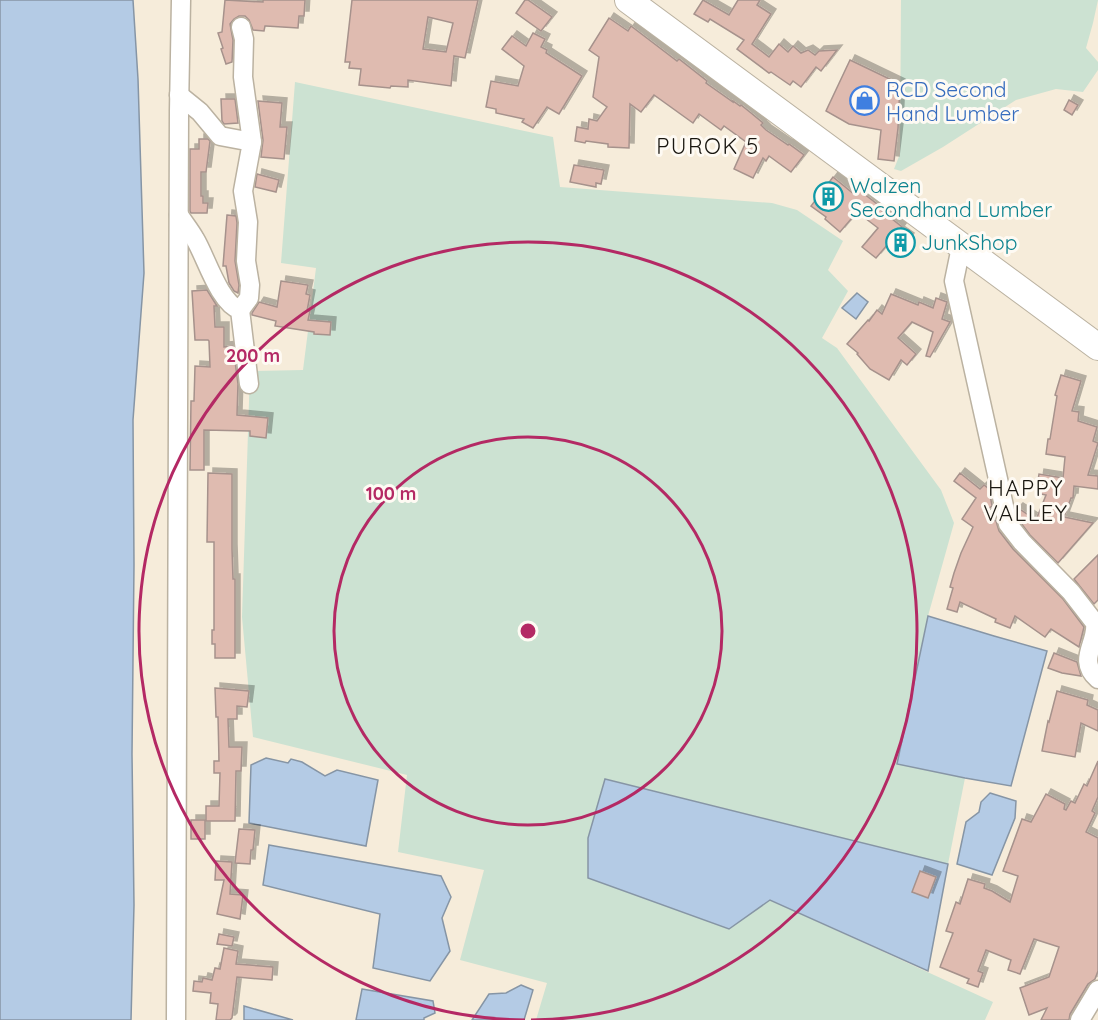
<svg xmlns="http://www.w3.org/2000/svg" width="1098" height="1020" viewBox="0 0 1098 1020" font-family="Quicksand,sans-serif">
<defs>
<filter id="shadow"><feDropShadow dx="5" dy="-5" stdDeviation="0" flood-color="#0004"/></filter>
</defs>
<rect width="100%" height="100%" fill="#f6ecda"/>
<g fill="#cce2d2">
<polygon points="901,0 1098,0 1093,23 1086,48 1098,62 1098,70 1083,92 1056,89 1016,100 943,147 901,171 894,169 900,154"/>
<polygon points="295,82 553,137 560,187 772,203 797,210 843,241 828,270 848,291 822,338 837,348 941,490 954,523 928,616 897,764 965,778 948,864 606,779 588,838 770,900 993,1002 985,1020 536,1020 547,983 460,960 484,870 398,852 407,775 253,737 242,617 250,371 303,370 316,268 281,263"/>
</g>
<g fill="#b4cbe5" stroke="#8695a5" stroke-width="1.5">
<polygon points="0,0 133,0 138,79 144,273 133,420 134,565 132,754 134,905 131,1020 0,1020"/>
<polygon points="857,293 868,302 856,319 842,308"/>
<polygon points="928,616 994,636 1047,651 1011,786 965,778 897,764"/>
<polygon points="266,758 288,763 291,759 302,762 325,776 337,770 378,780 366,846 249,823 251,765"/>
<polygon points="605,779 948,864 928,971 770,900 729,929 588,878 588,838"/>
<polygon points="990,793 1016,801 1015,818 992,875 957,864 966,822 979,812 981,802"/>
<polygon points="269,845 441,876 451,897 442,918 450,951 430,981 373,968 380,914 263,885"/>
<polygon points="521,985 533,990 524,1020 472,1020 489,994 506,993"/>
<polygon points="362,989 433,1001 435,1013 424,1018 424,1020 356,1020"/>
<polygon points="244,1006 293,1020 244,1020"/>
</g>
<g fill="#dfbbb0" stroke="#a6928c" stroke-width="1.5" fill-rule="evenodd" filter="url(#shadow)">
<polygon points="225,0 263,2 263,0 305,0 304,16 299,16 298,28 266,26 265,26 264,31 253,30 249,20 245,16 239,16 234,19 230,24 233,40 232,62 226,64 221,49 223,48 218,33 222,32"/>
<path d="M352,0h126l-13,58 -11,-2 -3,30 -43,-6v7l-17,-1 -1,2 -31,-3 2,-16 -12,-1 1,-6h-5zM428,17l25,6 -7,29 -23,-3z"/>
<polygon points="525,0 528,0 552,17 541,31 516,13"/>
<polygon points="703,0 729,15 738,0 760,0 757,5 771,14 752,44 769,57 779,44 788,52 793,46 801,53 808,50 815,55 819,51 837,50 821,71 816,67 801,87 793,81 790,85 771,72 769,73 737,49 744,40 710,19 708,22 694,14"/>
<polygon points="609,18 628,31 631,26 677,61 679,59 707,81 706,83 733,102 733,101 740,106 741,105 751,113 763,123 761,125 766,130 788,145 789,144 804,155 791,172 769,156 766,161 763,158 753,178 734,169 746,142 724,126 721,130 699,114 693,123 654,95 641,112 630,104 629,148 608,147 608,144 586,141 585,143 575,141 577,127 588,129 589,119 597,121 607,107 593,97 599,57 589,50"/>
<polygon points="533,33 545,39 541,47 547,50 546,53 582,76 559,114 547,107 533,128 522,122 524,119 496,113 496,109 486,107 491,81 518,86 524,66 502,49 512,36 526,46"/>
<polygon points="850,60 900,84 898,128 894,161 878,159 881,130 849,124 826,111"/>
<polygon points="221,99 235,99 238,123 224,124 222,121"/>
<polygon points="1069,100 1078,105 1072,115 1064,110"/>
<polygon points="258,101 282,103 280,127 287,127 284,159 261,157 263,140"/>
<polygon points="199,139 208,139 210,141 206,172 201,172 201,196 203,196 203,203 208,203 207,213 191,213 190,211 190,149 199,149"/>
<polygon points="574,165 604,170 601,184 596,183 596,187 570,182"/>
<polygon points="257,174 279,180 276,192 255,187"/>
<polygon points="833,177 855,195 859,190 877,204 876,206 902,227 899,231 909,238 899,252 888,244 876,258 862,247 878,228 857,212 840,232 825,219 826,217 811,206"/>
<polygon points="227,215 236,216 237,223 235,261 239,285 238,293 234,291 229,283 226,266 223,266"/>
<polygon points="281,281 308,285 306,294 310,295 307,311 310,311 308,320 331,322 330,335 314,334 314,332 275,326 276,321 252,315 252,313 259,302 277,307"/>
<polygon points="207,290 217,306 214,306 215,327 224,327 224,347 233,346 238,384 237,415 268,418 266,438 250,436 250,431 204,430 204,470 190,470 191,401 194,401 195,366 210,367 209,341 208,340 195,340 192,291"/>
<polygon points="891,294 918,305 919,302 933,308 936,298 947,302 942,319 950,322 930,357 926,356 933,332 912,322 898,338 916,354 907,365 901,360 889,380 870,369 857,354 858,353 847,344 868,320 869,321 877,310 882,314"/>
<polygon points="1061,375 1081,381 1072,411 1079,412 1078,421 1097,427 1093,441 1098,443 1088,475 1098,476 1098,489 1074,486 1073,498 1071,498 1064,517 1093,523 1058,563 1030,535 1018,519 1016,510 1018,508 1036,520 1046,495 1036,493 1039,474 1063,478 1065,457 1046,454 1048,439 1050,439 1057,396 1055,395"/>
<polygon points="208,473 232,474 232,549 233,579 235,579 235,658 215,658 215,644 212,644 212,630 214,630 214,542 207,542"/>
<polygon points="960,473 980,489 984,485 989,489 992,506 984,512 987,513 986,515 996,521 999,531 1013,549 1063,599 1084,627 1079,647 1051,629 1045,637 1015,616 1010,628 995,622 996,619 960,602 957,612 947,609 953,588 950,587 954,573 961,553 973,527 962,519 976,498 954,481"/>
<polygon points="1098,555 1098,600 1094,604 1074,579"/>
<polygon points="1054,653 1077,662 1081,676 1062,673 1048,668"/>
<polygon points="215,688 249,691 247,707 237,706 237,719 228,719 229,747 242,747 241,771 236,771 235,821 206,821 206,806 219,806 220,773 214,773 214,761 219,761 218,717 216,717"/>
<polygon points="1057,691 1088,700 1087,705 1098,710 1098,731 1081,723 1075,757 1042,751 1048,721 1049,722"/>
<polygon points="1098,761 1098,797 1092,811 1095,813 1086,832 1098,838 1098,971 1095,979 1088,984 1070,1014 1069,1020 1041,1020 1047,1008 1029,1015 1020,988 1049,977 1059,947 1034,939 1020,974 1008,970 1011,960 986,950 978,971 983,973 978,987 967,983 969,979 940,967 953,933 946,931 956,902 960,904 968,879 985,884 984,888 992,891 1010,902 1018,876 1003,871 1022,819 1031,822 1046,794 1065,804 1064,809 1066,810 1071,801 1075,803 1084,784 1087,786"/>
<rect x="191" y="820" width="14" height="19"/>
<polygon points="239,829 255,830 253,850 251,850 250,864 235,863"/>
<polygon points="216,861 232,862 230,894 243,895 240,919 217,914 224,880 215,880"/>
<polygon points="920,871 936,877 928,898 912,892"/>
<polygon points="219,934 234,937 232,946 217,944"/>
<polygon points="224,948 238,951 236,964 273,967 272,980 237,977 232,1018 230,1020 216,1020 218,1004 210,1003 211,993 193,991 194,981 202,982 203,978 212,980 215,968 220,969"/>
</g>
<g fill="none" stroke-linecap="round" stroke-linejoin="round">
<defs>
<g id="minor">
<polyline points="241,27 244,39 243,77 252,142"/>
<polyline points="179,95 200,112 220,136 252,142 243,191 248,222 246,261 250,285 249,298 240,310"/>
<path d="M179,215c5,8 11,15 16,24 11,18 24,64 45,71l9,74"/>
<path d="M961,247l-7,34 54,243 14,18 49,50 24,31c3,20 -19,37 3,56"/>
<polyline points="176,1020 179,111 181,0"/>
<polyline points="1080,1020 1098,990"/>
</g>
<polyline id="highway" points="628,0 1098,347"/>
</defs>
<use href="#minor" stroke="#bbb2a1" stroke-width="21"/>
<use href="#highway" stroke="#bbb2a1" stroke-width="28"/>
<use href="#minor" stroke="#fff" stroke-width="18"/>
<use href="#highway" stroke="#fff" stroke-width="26"/>
</g>
<g fill="none" stroke="#b42964" stroke-width="3">
<circle cx="528" cy="631" r="194"/>
<path d="M525 1020A389 389 0 1 1 531 1020"/>
</g>
<defs>
<symbol id="shop-ring" viewBox="-11 -11 22 22"><circle r="9.5" fill="#fefaf3" stroke="#3f7fe0" stroke-width="1.5"/><path d="M-5-2.5h2.3a2.7 3.5 0 0 1 5.4 0H5L5.5 6h-11ZM-1.5-2.5h3a1.5 2.3 0 0 0-3 0Z" fill="#3f7fe0"/></symbol>
<symbol id="building-ring" viewBox="-11 -11 22 22"><circle r="9.5" fill="#fefaf3" stroke="#0f9aa8" stroke-width="1.5"/><path d="M-4-6H4V6H1V3H-1V6H-4ZM-2.5-4.3h1.7v1.8h-1.7ZM.8-4.3h1.7v1.8H.8ZM-2.5-1h1.7V.8h-1.7ZM.8-1h1.7V.8H.8Z" fill="#0f9aa8"/></symbol>
</defs>
<g fill-rule="evenodd">
<use href="#shop-ring" x="848" y="84" width="33" height="33"/>
<use href="#building-ring" x="812" y="180" width="33" height="33"/>
<use href="#building-ring" x="884" y="226" width="33" height="33"/>
</g>
<g text-anchor="middle" dominant-baseline="central" stroke-width="6" stroke-linejoin="round" paint-order="stroke">
<g font-size="21" fill="#366cbe" stroke="#fefaf3" text-anchor="start">
<text x="886" y="89">RCD Second<tspan x="886" dy="24">Hand Lumber</tspan></text>
</g>
<g font-size="21" fill="#0d838f" stroke="#fefaf3" text-anchor="start">
<text x="850" y="185">Walzen<tspan x="850" dy="24">Secondhand Lumber</tspan></text>
<text x="921" y="242">JunkShop</text>
</g>
<g font-size="22" letter-spacing="1.5" fill="#191610" stroke="#fefaf3">
<text x="708" y="146">PUROK 5</text>
<text x="1026" y="488">HAPPY<tspan x="1026" dy="25">VALLEY</tspan></text>
</g>
</g>
<circle cx="528" cy="631" r="9" fill="#b42964" stroke="#fefaf3" stroke-width="3"/>
<g font-size="18" text-anchor="middle" font-weight="bold" fill="#b42964" stroke="#fefaf3" stroke-width="6" stroke-linejoin="round" paint-order="stroke">
<text x="253" y="362">200 m</text>
<text x="391" y="500">100 m</text>
</g>
</svg>
